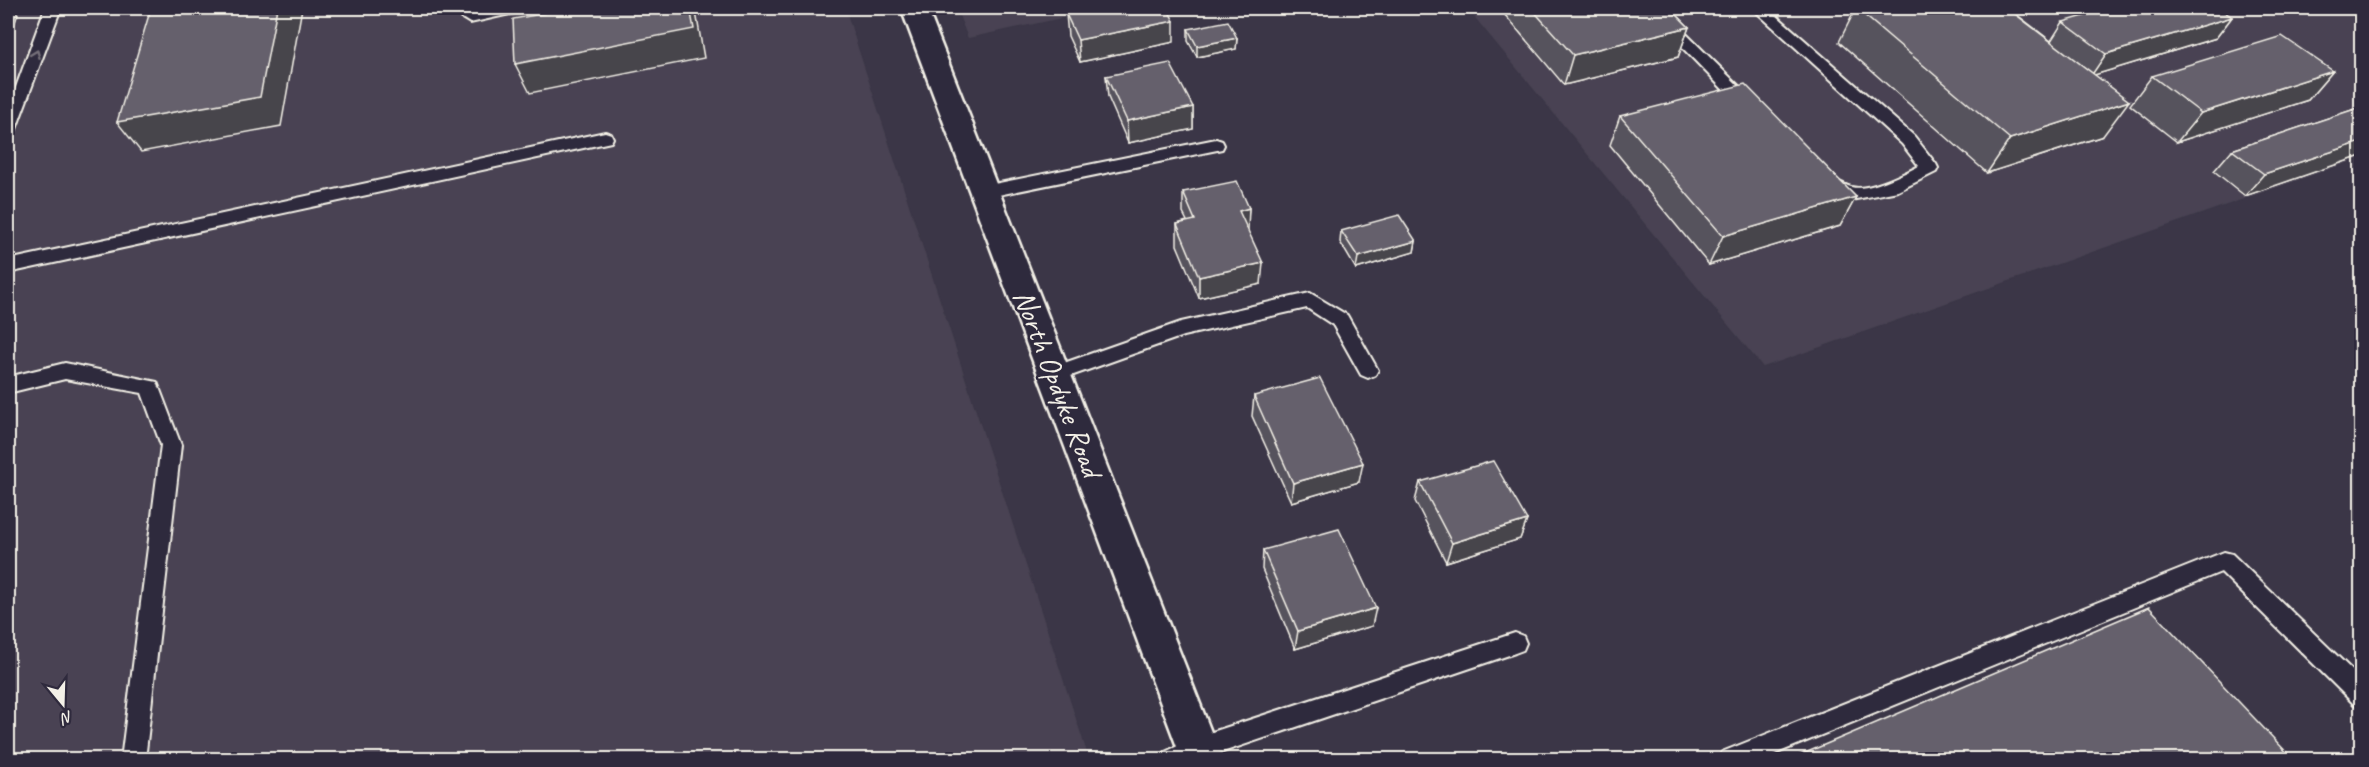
<svg xmlns="http://www.w3.org/2000/svg" width="2369" height="767" viewBox="0 0 2369 767" font-family="Caveat,sans-serif">
<rect width="100%" height="100%" fill="#3b3647"/>
<filter id="ink" filterUnits="userSpaceOnUse"><feTurbulence type="fractalNoise" baseFrequency=".0167" numOctaves="2"/><feDisplacementMap in="SourceGraphic" scale="12" xChannelSelector="R" yChannelSelector="G"/><feConvolveMatrix kernelMatrix="1 2 1 2 8 2 1 2 1" color-interpolation-filters="sRGB"/></filter>
<g filter="url(#ink)">
<g fill="#484352">
<polygon points="8,8 845,8 1089,759 8,759"/>
<polygon points="956,8 1109,8 968,38"/>
<polygon points="1467,8 2361,8 2361,158 1763,367"/>
</g>
<g fill="none" stroke-linecap="round" stroke-linejoin="round">
<defs>
<g id="lane">
<polygon points="45,8 61,8 16,129 14,133 8,134 8,109"/>
<polygon points="499,8 527,8 524,11 470,23 462,18 465,15"/>
<polygon points="1644,8 1660,8 1755,102 1757,106 1755,110 1743,110"/>
<path d="M1752,8h16l146,128 22,28 2,4 -2,4 -38,19 -47,9 -27,-12 -3,-4 3,-4c11,-3 17,4 27,7 18,5 52,-13 68,-21l-17,-22z"/>
<polygon points="605,132 611,134 613,138 611,142 8,273 8,260"/>
<polygon points="1216,139 1222,141 1224,145 1222,149 984,198 978,196 975,192 978,188 984,186"/>
<polygon points="1310,293 1347,315 1378,370 1375,375 1368,378 1361,375 1333,325 1307,308 1183,336 1054,382 1047,379 1044,374 1047,369 1181,322"/>
<polygon points="65,363 157,382 181,445 145,760 121,760 161,445 142,393 65,379 8,393 8,377"/>
<polygon points="2224,552 2232,554 2362,680 2362,707 2354,704 2221,572 1760,760 1718,760 1722,752"/>
<polygon points="1515,633 1523,636 1526,643 1523,650 1515,653 1199,760 1161,760 1165,752 1197,737"/>
</g>
<polygon id="secondary" points="901,8 927,8 1222,760 1182,760"/>
</defs>
<use href="#lane" stroke="#f4f1e8" stroke-width="4"/>
<use href="#secondary" stroke="#f4f1e8" stroke-width="5"/>
<use href="#lane" fill="#2f2a3d" fill-rule="evenodd"/>
<use href="#secondary" fill="#2f2a3d" fill-rule="evenodd"/>
</g>
<g fill="#57535d" stroke="#f4f1e8" stroke-width="1.5">
<polygon points="1499,8 1670,8 1689,27 1678,57 1564,85"/>
<polygon points="1856,8 2040,8 2016,14 2051,41 2063,22 2232,17 2216,38 2094,75 2103,136 1987,173 1839,42"/>
<polygon points="1066,14 1174,42 1080,62 1068,36"/>
<polygon points="1188,29 1237,38 1236,49 1197,57 1188,41"/>
<polygon points="2333,71 2308,100 2177,142 2130,105 2152,76"/>
<polygon points="1106,76 1193,107 1193,129 1128,143 1108,97"/>
<polygon points="2361,107 2361,156 2245,196 2214,171 2232,150"/>
<polygon points="1620,116 1856,197 1840,226 1709,265 1610,145"/>
<polygon points="1183,192 1249,208 1247,230 1261,284 1199,298 1177,245 1177,224 1187,221 1183,213"/>
<polygon points="1341,231 1416,241 1414,252 1356,269 1340,242"/>
<polygon points="1254,396 1359,482 1291,502 1252,416"/>
<polygon points="1420,482 1527,520 1520,539 1446,562 1415,501"/>
<polygon points="1263,550 1372,626 1295,649 1262,569"/>
</g>
<g fill="#47444c" stroke="#f4f1e8" stroke-width="1.5">
<polygon points="8,8 12,8 18,14 8,41"/>
<polygon points="277,8 302,8 281,126 141,152 117,122"/>
<polygon points="690,8 694,8 696,12 704,58 530,93 515,64"/>
<polygon points="2017,8 2040,8 2012,15"/>
<polygon points="2232,17 2216,38 2091,76 2106,54"/>
<polygon points="1174,21 1174,42 1080,62 1078,40"/>
<polygon points="1689,27 1678,57 1564,85 1573,55"/>
<polygon points="1237,38 1236,49 1197,57 1197,46"/>
<polygon points="2333,71 2308,100 2177,142 2201,113"/>
<polygon points="2129,101 2103,136 1987,173 2010,139"/>
<polygon points="1193,107 1193,129 1128,143 1127,121"/>
<polygon points="2361,142 2361,156 2245,196 2264,174"/>
<polygon points="1856,197 1840,226 1709,265 1723,236"/>
<polygon points="1249,208 1248,230 1238,232 1239,211"/>
<polygon points="1416,241 1414,252 1356,269 1358,257"/>
<polygon points="1263,263 1261,284 1199,298 1199,277"/>
<polygon points="1363,463 1359,482 1291,502 1293,483"/>
<polygon points="1527,520 1520,539 1446,562 1452,543"/>
<polygon points="1376,608 1372,626 1295,649 1298,631"/>
</g>
<g fill="#65616c" stroke="#f4f1e8" stroke-width="1.5">
<polygon points="151,8 277,8 260,97 117,122"/>
<polygon points="575,8 690,8 694,29 515,64 513,19"/>
<polygon points="1099,8 1167,8 1174,21 1078,40 1066,14"/>
<polygon points="1531,8 1670,8 1689,27 1573,55"/>
<polygon points="1856,8 2007,8 2129,101 2010,139"/>
<polygon points="2112,8 2219,8 2232,17 2106,54 2063,22"/>
<polygon points="1228,21 1237,38 1197,46 1188,29"/>
<polygon points="2282,36 2333,71 2201,113 2152,76"/>
<polygon points="1170,63 1193,107 1127,121 1106,76"/>
<polygon points="1745,84 1856,197 1723,236 1620,116"/>
<polygon points="2361,107 2361,142 2264,174 2232,150"/>
<polygon points="1237,181 1249,208 1239,211 1263,263 1199,277 1177,224 1195,220 1183,192"/>
<polygon points="1399,215 1416,241 1358,257 1341,231"/>
<polygon points="1320,378 1363,463 1293,483 1254,396"/>
<polygon points="1493,461 1527,520 1452,543 1420,482"/>
<polygon points="1339,529 1376,608 1298,631 1263,550"/>
<polygon points="2149,607 2293,759 1791,759"/>
</g>
<defs><path id="oneway-chevron" d="M-2-3.5L2.5 0L-2 3.5" fill="none" stroke-width="1.6" stroke-linecap="round" stroke-linejoin="round" transform="scale(1.5)"/></defs>
<use stroke="#747079" href="#oneway-chevron" transform="translate(36 54) rotate(-69)"/>
</g>
<g text-anchor="middle" dominant-baseline="central" stroke-width="4.5" stroke-linejoin="round" paint-order="stroke">
<g font-size="30" fill="#f4f1e8" stroke="#2f2a3d">
<text transform="translate(1058 383) rotate(69)">North Opdyke Road</text>
</g>
</g>
<rect width="2369" height="767" fill="none" stroke="#2f2a3d" stroke-width="30"/>
<rect x="15" y="15" width="2339" height="737" fill="none" stroke="#f4f1e8" stroke-width="2" filter="url(#ink)"/>
<g transform="translate(63 704) rotate(161)" stroke="#2f2a3d" stroke-width="4.5" paint-order="stroke">
<path d="M0-4.5L10 22L0 15L-10 22Z" fill="#f4f1e8"/>
<text y="-9" font-size="16" font-weight="bold" text-anchor="middle" fill="#f4f1e8">N</text>
</g>
</svg>
